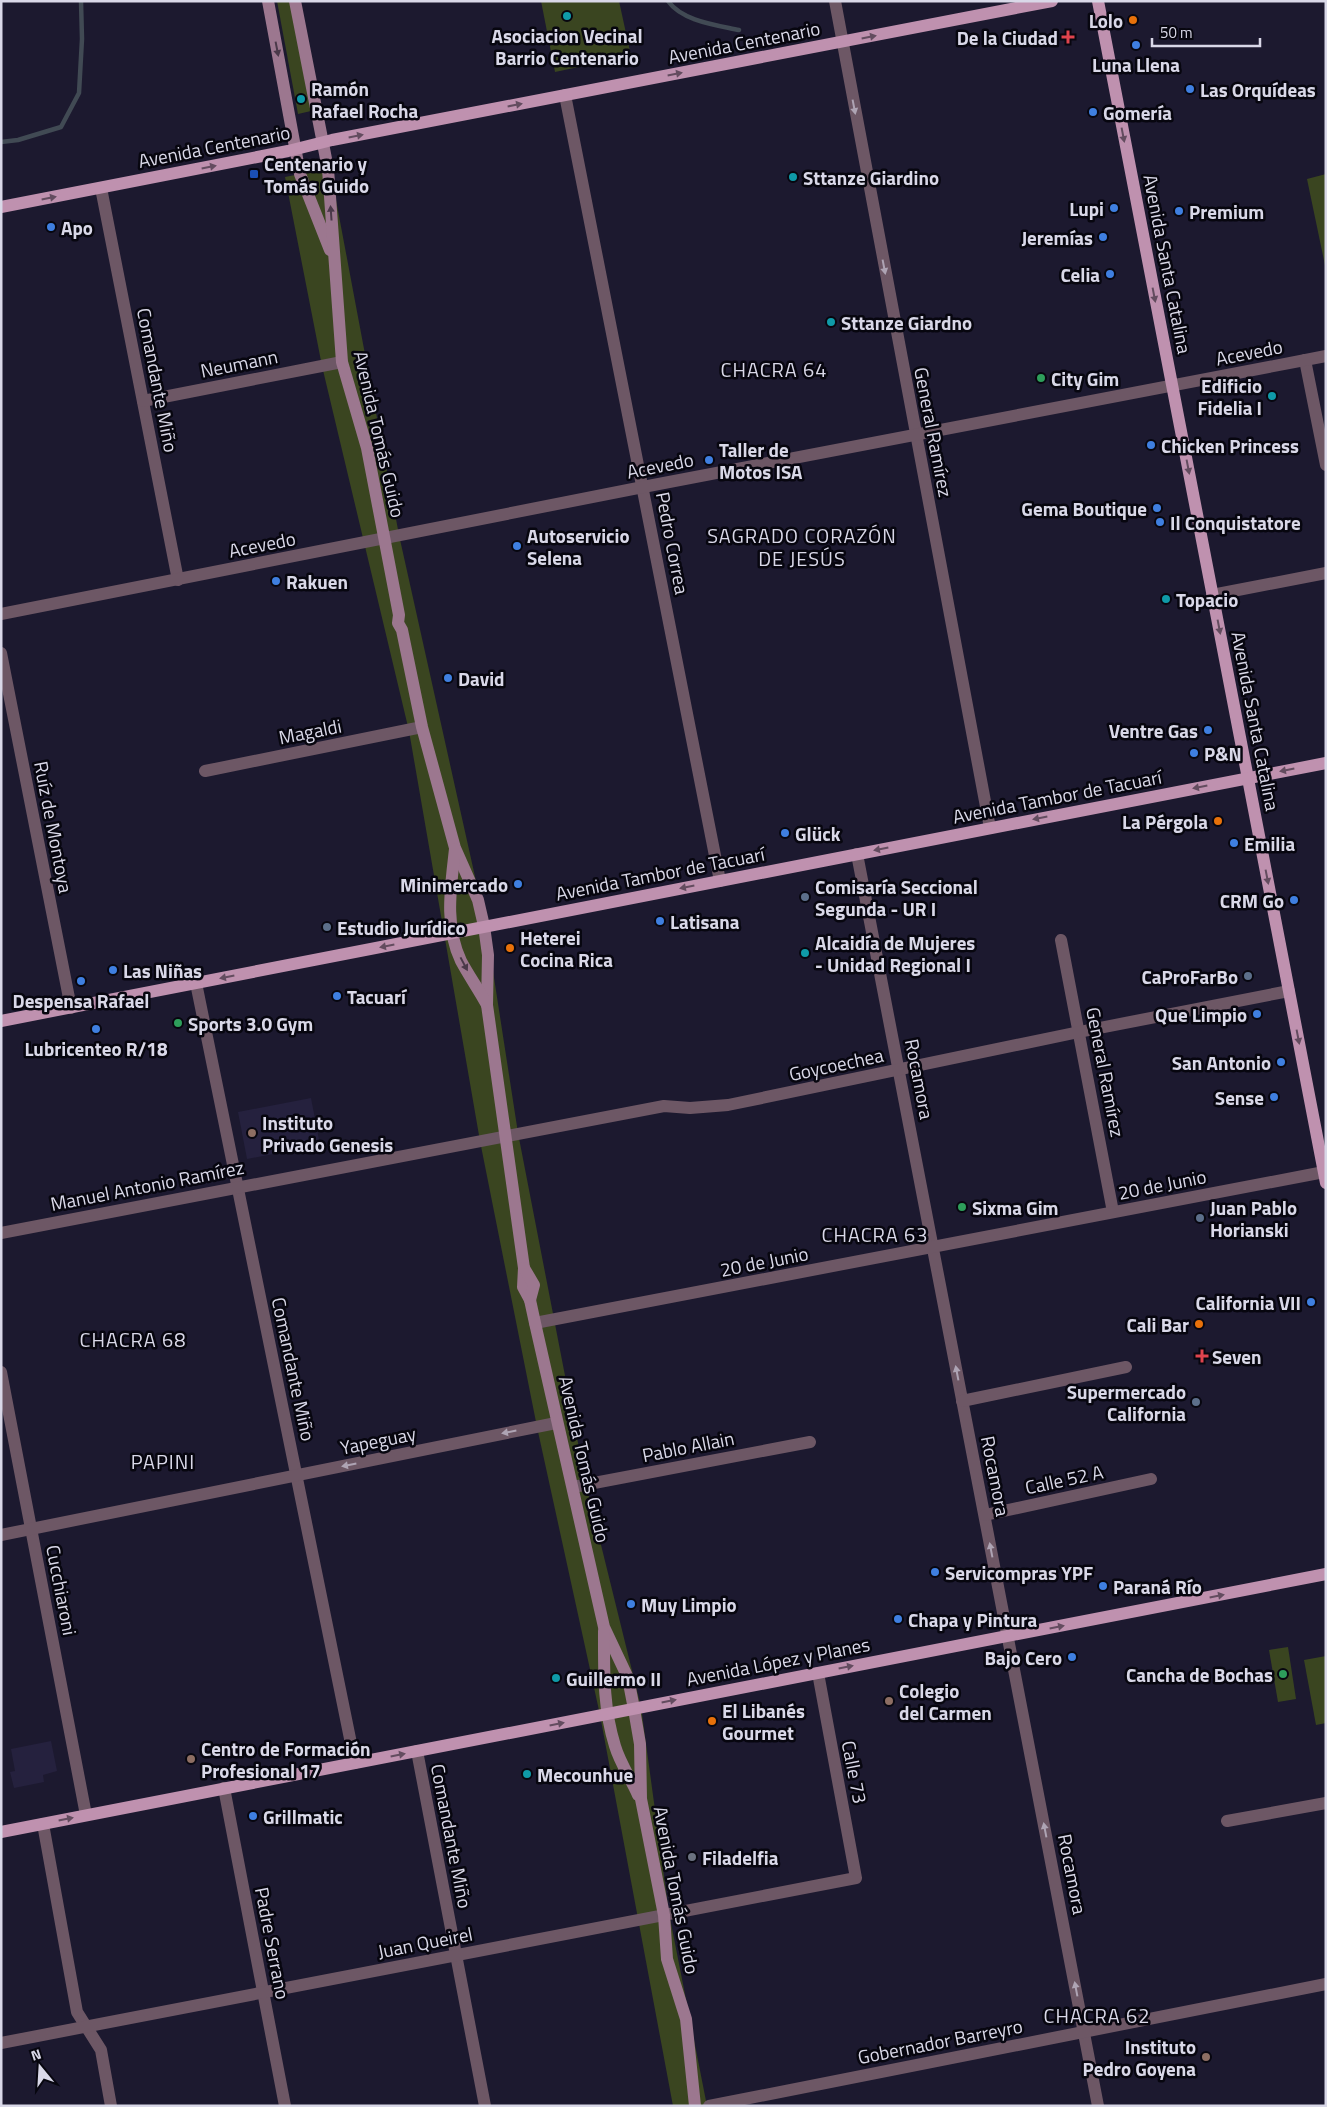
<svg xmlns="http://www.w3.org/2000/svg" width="1327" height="2107" viewBox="0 0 1327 2107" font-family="'Titillium Web',sans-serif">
<rect width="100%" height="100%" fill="#1c192f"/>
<g fill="#25213e">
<polygon points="311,1098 320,1145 247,1159 238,1112"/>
<polygon points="51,1741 57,1771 43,1775 44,1782 14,1788 10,1772 15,1771 11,1749"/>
</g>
<g fill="#3a4520">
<polygon points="277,1 290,1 311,111 298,114"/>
<polygon points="541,1 619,1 631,56 555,72"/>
<polygon points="330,168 399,535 486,926 518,1133 586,1484 641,1707 669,1913 707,2106 673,2106 600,1715 537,1427 480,1141 409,731 322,366 285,177"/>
<polygon points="1326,174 1326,270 1307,179"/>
<polygon points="1288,1647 1296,1699 1278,1702 1269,1650"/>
<polygon points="1326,1656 1326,1723 1316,1725 1304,1660"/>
</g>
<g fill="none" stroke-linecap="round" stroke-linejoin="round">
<g stroke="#414a54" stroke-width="4.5">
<path d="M668,1c14,20 48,24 71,29"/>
<polyline points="1,142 18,140 61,127 79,93 82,39 81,1"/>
</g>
<g stroke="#6d5765" stroke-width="12">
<polyline points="835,1 990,828"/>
<polyline points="565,95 720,881"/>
<polyline points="101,188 178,580"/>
<polyline points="1305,360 1326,465"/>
<polyline points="143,401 342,362"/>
<polyline points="1212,595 1326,573"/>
<polyline points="1,614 643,487 1326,356"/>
<polyline points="1,653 71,1008"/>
<polyline points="205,771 422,727"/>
<polyline points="857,854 1098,2106"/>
<polyline points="1061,940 1113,1212"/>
<polyline points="196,983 355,1763"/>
<polyline points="1,1233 664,1106 690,1108 728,1105 1079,1032 1289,991"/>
<polyline points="535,1323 1324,1172"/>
<polyline points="1,1372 86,1815"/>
<polyline points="962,1401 1126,1367"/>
<polyline points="573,1487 810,1442"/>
<polyline points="985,1515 1151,1479"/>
<polyline points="1,1535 556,1423"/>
<polyline points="417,1751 485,2106"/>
<polyline points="224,1788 285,2106"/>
<polyline points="1227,1821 1326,1803"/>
<polyline points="43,1824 77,2012 101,2050 111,2106"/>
<polyline points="1,2043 856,1878 818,1673"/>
<polyline points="709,2106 1326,1984"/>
</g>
<g stroke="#9c778f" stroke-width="12">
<polyline points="268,1 300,174 330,250"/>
<polyline points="295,1 328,169 342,362 367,448 399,615 398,623 402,630 422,727 455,848 478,900 484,926 488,955 487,1005 524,1268 523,1287 530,1300 535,1323 604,1627 628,1678 634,1709 640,1744 641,1799 664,1915 667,1959 686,2019 695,2106"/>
<path d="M455,849c-4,37 -11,76 6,112 8,15 18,29 26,44"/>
<polyline points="524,1268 534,1285 530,1300"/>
<path d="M604,1631c0,40 -1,77 11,115 5,17 16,33 23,49"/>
</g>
<g stroke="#bf91af" stroke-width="12">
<polyline points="1098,1 1326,1183"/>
<polyline points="1,207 288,151 332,140 1052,1"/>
<polyline points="1,1021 1326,763"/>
<polyline points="1,1832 1326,1574"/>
</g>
</g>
<defs><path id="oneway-solid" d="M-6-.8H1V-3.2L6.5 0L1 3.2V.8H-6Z" transform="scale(1.25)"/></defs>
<g fill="#634c5f">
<use href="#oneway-solid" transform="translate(869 37) rotate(-11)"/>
<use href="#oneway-solid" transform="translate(675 74) rotate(-11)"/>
<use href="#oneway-solid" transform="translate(515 105) rotate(-11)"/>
<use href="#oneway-solid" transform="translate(1123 135) rotate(79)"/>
<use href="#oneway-solid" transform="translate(356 136) rotate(-11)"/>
<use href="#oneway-solid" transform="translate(209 167) rotate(-11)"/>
<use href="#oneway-solid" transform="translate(49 198) rotate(-11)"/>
<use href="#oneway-solid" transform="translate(1154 295) rotate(79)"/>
<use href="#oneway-solid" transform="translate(1188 467) rotate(79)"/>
<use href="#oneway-solid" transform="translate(1219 627) rotate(79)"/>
<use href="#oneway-solid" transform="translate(1287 770) rotate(169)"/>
<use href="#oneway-solid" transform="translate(1200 787) rotate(169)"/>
<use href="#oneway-solid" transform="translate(1040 818) rotate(169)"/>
<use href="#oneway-solid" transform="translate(881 849) rotate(169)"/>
<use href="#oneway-solid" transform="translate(1267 877) rotate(79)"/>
<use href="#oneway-solid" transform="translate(687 887) rotate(169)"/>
<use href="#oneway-solid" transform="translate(387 946) rotate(169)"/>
<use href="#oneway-solid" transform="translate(227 977) rotate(169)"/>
<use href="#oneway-solid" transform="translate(1298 1037) rotate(79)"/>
<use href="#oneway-solid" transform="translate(1217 1596) rotate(-11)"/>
<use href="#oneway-solid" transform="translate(1057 1627) rotate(-11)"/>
<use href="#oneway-solid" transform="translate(846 1667) rotate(-11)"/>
<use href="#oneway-solid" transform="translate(669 1701) rotate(-11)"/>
<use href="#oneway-solid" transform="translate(557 1724) rotate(-11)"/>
<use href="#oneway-solid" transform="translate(398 1755) rotate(-11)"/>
<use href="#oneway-solid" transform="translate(66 1819) rotate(-11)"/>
</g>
<g fill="#4a3949">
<use href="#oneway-solid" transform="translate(277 49) rotate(79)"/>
<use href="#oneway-solid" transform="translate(331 213) rotate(-94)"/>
<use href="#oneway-solid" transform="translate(464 964) rotate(62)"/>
</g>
<g fill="#aea4b4">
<use href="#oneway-solid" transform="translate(854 107) rotate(79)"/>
<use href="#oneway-solid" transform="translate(884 267) rotate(79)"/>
<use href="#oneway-solid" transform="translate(957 1373) rotate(-101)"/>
<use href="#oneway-solid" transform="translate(509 1432) rotate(169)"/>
<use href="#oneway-solid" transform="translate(349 1465) rotate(169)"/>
<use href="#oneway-solid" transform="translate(991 1550) rotate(-101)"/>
<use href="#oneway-solid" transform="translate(1045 1830) rotate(-101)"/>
<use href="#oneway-solid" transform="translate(1076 1989) rotate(-101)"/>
</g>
<g fill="#0f9aa8" stroke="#07060f" stroke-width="2">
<circle cx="567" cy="16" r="5"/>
<circle cx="301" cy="99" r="5"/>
<circle cx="793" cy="177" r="5"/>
<circle cx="831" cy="322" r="5"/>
<circle cx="1272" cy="396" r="5"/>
<circle cx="1166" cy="599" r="5"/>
<circle cx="805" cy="953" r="5"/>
<circle cx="556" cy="1678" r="5"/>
<circle cx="527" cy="1774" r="5"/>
</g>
<g fill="#e8710a" stroke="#07060f" stroke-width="2">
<circle cx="1133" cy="20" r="5"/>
<circle cx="1218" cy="821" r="5"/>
<circle cx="510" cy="948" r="5"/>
<circle cx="1199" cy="1324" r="5"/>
<circle cx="712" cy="1721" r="5"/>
</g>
<g fill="#e0444e" stroke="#07060f" stroke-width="2">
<path d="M1065.5 29.5h5v5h5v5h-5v5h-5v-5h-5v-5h5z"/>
<path d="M1199.5 1348.5h5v5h5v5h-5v5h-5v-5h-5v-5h5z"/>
</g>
<g fill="#3f7fe0" stroke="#07060f" stroke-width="2">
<circle cx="1136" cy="45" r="5"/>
<circle cx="1190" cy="89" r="5"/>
<circle cx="1093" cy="112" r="5"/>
<circle cx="1114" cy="208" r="5"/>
<circle cx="1179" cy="211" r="5"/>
<circle cx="51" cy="227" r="5"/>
<circle cx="1103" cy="237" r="5"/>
<circle cx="1110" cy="274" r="5"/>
<circle cx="1151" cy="445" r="5"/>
<circle cx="709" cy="460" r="5"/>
<circle cx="1157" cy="508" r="5"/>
<circle cx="1160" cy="522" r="5"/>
<circle cx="517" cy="546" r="5"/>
<circle cx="276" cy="581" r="5"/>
<circle cx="448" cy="678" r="5"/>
<circle cx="1208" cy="730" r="5"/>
<circle cx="1194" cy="753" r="5"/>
<circle cx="785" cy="833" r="5"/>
<circle cx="1234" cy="843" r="5"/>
<circle cx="518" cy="884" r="5"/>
<circle cx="1294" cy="900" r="5"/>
<circle cx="660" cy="921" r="5"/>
<circle cx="113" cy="970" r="5"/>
<circle cx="81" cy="981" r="5"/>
<circle cx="337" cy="996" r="5"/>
<circle cx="1257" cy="1014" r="5"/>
<circle cx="96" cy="1029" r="5"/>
<circle cx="1281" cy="1062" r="5"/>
<circle cx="1274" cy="1097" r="5"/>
<circle cx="1311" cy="1302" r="5"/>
<circle cx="935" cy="1572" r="5"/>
<circle cx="1103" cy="1586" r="5"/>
<circle cx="631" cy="1604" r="5"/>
<circle cx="898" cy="1619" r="5"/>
<circle cx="1072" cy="1657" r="5"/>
<circle cx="253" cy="1816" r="5"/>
</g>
<rect fill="#1a4fb4" stroke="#07060f" stroke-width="2" x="249" y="169" width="10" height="10" rx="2.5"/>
<g fill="#2e9e5b" stroke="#07060f" stroke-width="2">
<circle cx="1041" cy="378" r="5"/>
<circle cx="178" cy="1023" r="5"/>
<circle cx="962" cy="1207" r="5"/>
<circle cx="1283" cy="1674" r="5"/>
</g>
<g fill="#5c6f8a" stroke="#07060f" stroke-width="2">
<circle cx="805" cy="897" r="5"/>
<circle cx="327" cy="927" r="5"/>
<circle cx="1248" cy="976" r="5"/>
<circle cx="1200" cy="1218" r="5"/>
<circle cx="1196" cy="1402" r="5"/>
</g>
<g fill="#8d6e63" stroke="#07060f" stroke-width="2">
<circle cx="252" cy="1133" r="5"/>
<circle cx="889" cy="1701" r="5"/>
<circle cx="191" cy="1759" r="5"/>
<circle cx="1206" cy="2057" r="5"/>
</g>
<circle fill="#6b7280" stroke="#07060f" stroke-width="2" cx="692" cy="1857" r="5"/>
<g text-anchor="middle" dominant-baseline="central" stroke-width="5" stroke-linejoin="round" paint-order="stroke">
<g font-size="19" font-weight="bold" fill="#d9d8e8" stroke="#07060f" text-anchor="start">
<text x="1123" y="20" text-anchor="end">Lolo</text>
<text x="567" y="35" text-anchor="middle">Asociacion Vecinal<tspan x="567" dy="22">Barrio Centenario</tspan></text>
<text x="1058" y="37" text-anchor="end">De la Ciudad</text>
<text x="1136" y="64" text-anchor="middle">Luna Llena</text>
<text x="311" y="88">Ramón<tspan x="311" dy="22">Rafael Rocha</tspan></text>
<text x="1200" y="89">Las Orquídeas</text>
<text x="1103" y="112">Gomería</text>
<text x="264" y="163">Centenario y<tspan x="264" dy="22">Tomás Guido</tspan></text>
<text x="803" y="177">Sttanze Giardino</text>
<text x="1104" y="208" text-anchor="end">Lupi</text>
<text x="1189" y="211">Premium</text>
<text x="61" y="227">Apo</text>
<text x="1093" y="237" text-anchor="end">Jeremías</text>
<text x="1100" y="274" text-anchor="end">Celia</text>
<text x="841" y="322">Sttanze Giardno</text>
<text x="1051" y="378">City Gim</text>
<text x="1262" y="385" text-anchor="end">Edificio<tspan x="1262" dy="22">Fidelia I</tspan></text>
<text x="1161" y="445">Chicken Princess</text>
<text x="719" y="449">Taller de<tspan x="719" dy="22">Motos ISA</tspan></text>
<text x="1147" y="508" text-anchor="end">Gema Boutique</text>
<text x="1170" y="522">Il Conquistatore</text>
<text x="527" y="535">Autoservicio<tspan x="527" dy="22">Selena</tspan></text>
<text x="286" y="581">Rakuen</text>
<text x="1176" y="599">Topacio</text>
<text x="458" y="678">David</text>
<text x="1198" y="730" text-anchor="end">Ventre Gas</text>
<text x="1204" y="753">P&amp;N</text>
<text x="1208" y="821" text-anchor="end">La Pérgola</text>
<text x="795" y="833">Glück</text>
<text x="1244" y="843">Emilia</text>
<text x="508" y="884" text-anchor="end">Minimercado</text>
<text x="815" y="886">Comisaría Seccional<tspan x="815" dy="22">Segunda - UR I</tspan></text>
<text x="1284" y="900" text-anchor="end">CRM Go</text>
<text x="670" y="921">Latisana</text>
<text x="337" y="927">Estudio Jurídico</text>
<text x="520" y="937">Heterei<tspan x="520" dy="22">Cocina Rica</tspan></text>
<text x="815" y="942">Alcaidía de Mujeres<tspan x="815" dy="22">- Unidad Regional I</tspan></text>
<text x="123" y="970">Las Niñas</text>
<text x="1238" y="976" text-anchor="end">CaProFarBo</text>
<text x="347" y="996">Tacuarí</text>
<text x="81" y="1000" text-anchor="middle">Despensa Rafael</text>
<text x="1247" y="1014" text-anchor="end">Que Limpio</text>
<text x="188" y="1023">Sports 3.0 Gym</text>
<text x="96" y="1048" text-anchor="middle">Lubricenteo R/18</text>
<text x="1271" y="1062" text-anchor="end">San Antonio</text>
<text x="1264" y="1097" text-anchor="end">Sense</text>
<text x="262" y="1122">Instituto<tspan x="262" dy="22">Privado Genesis</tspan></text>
<text x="972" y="1207">Sixma Gim</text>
<text x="1210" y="1207">Juan Pablo<tspan x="1210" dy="22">Horianski</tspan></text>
<text x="1301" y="1302" text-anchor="end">California VII</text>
<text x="1189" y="1324" text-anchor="end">Cali Bar</text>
<text x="1212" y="1356">Seven</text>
<text x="1186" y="1391" text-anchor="end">Supermercado<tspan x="1186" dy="22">California</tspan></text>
<text x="945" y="1572">Servicompras YPF</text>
<text x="1113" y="1586">Paraná Río</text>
<text x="641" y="1604">Muy Limpio</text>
<text x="908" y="1619">Chapa y Pintura</text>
<text x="1062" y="1657" text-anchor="end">Bajo Cero</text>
<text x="1273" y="1674" text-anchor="end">Cancha de Bochas</text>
<text x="566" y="1678">Guillermo II</text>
<text x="899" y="1690">Colegio<tspan x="899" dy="22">del Carmen</tspan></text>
<text x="722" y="1710">El Libanés<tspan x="722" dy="22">Gourmet</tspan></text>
<text x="201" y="1748">Centro de Formación<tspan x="201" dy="22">Profesional 17</tspan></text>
<text x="537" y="1774">Mecounhue</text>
<text x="263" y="1816">Grillmatic</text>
<text x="702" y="1857">Filadelfia</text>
<text x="1196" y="2046" text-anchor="end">Instituto<tspan x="1196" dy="22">Pedro Goyena</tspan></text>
</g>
<g font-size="19" fill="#d9d8e8" stroke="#07060f">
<text transform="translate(744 42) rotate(-11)">Avenida Centenario</text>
<text transform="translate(214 146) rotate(-11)">Avenida Centenario</text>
<text transform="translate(1168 264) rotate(79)">Avenida Santa Catalina</text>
<text transform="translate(1249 352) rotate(-11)">Acevedo</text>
<text transform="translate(239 363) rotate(-11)">Neumann</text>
<text transform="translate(158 380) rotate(79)">Comandante Miño</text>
<text transform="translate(934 432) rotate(79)">General Ramírez</text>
<text transform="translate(380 434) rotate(77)">Avenida Tomás Guido</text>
<text transform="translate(660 465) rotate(-11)">Acevedo</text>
<text transform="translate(673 543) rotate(79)">Pedro Correa</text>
<text transform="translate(262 544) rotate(-11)">Acevedo</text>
<text transform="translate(1256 721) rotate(79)">Avenida Santa Catalina</text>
<text transform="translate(310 731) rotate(-11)">Magaldi</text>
<text transform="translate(1057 796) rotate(-11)">Avenida Tambor de Tacuarí</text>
<text transform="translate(54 827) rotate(79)">Ruíz de Montoya</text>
<text transform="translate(660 873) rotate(-11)">Avenida Tambor de Tacuarí</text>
<text transform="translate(836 1064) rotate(-12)">Goycoechea</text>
<text transform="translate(1106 1072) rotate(79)">General Ramírez</text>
<text transform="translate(920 1079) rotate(79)">Rocamora</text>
<text transform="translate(1162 1184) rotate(-11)">20 de Junio</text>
<text transform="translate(147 1185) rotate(-11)">Manuel Antonio Ramírez</text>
<text transform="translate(764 1261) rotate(-11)">20 de Junio</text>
<text transform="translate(294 1369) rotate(78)">Comandante Miño</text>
<text transform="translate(378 1440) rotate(-11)">Yapeguay</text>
<text transform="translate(688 1446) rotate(-11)">Pablo Allain</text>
<text transform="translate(585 1459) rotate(77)">Avenida Tomás Guido</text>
<text transform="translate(996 1476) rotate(79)">Rocamora</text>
<text transform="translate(1064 1479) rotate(-12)">Calle 52 A</text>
<text transform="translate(62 1590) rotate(79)">Cucchiaroni</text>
<text transform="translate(778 1661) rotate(-11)">Avenida López y Planes</text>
<text transform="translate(855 1772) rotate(79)">Calle 73</text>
<text transform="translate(452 1836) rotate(79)">Comandante Miño</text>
<text transform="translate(1073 1874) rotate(79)">Rocamora</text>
<text transform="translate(677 1890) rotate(79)">Avenida Tomás Guido</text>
<text transform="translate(425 1942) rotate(-11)">Juan Queirel</text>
<text transform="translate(273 1943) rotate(79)">Padre Serrano</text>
<text transform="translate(940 2041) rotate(-11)">Gobernador Barreyro</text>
</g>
<g font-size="20" letter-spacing="1" fill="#d9d8e8" stroke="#07060f">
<text x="774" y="369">CHACRA 64</text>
<text x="802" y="535">SAGRADO CORAZÓN<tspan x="802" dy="23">DE JESÚS</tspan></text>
<text x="875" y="1234">CHACRA 63</text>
<text x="133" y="1339">CHACRA 68</text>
<text x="163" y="1461">PAPINI</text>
<text x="1097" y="2015">CHACRA 62</text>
</g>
</g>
<rect width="1327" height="2107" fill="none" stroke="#d9d8e8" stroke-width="5"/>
<g transform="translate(40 2067) rotate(342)" stroke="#07060f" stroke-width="4" paint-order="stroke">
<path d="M0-4L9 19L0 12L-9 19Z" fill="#d9d8e8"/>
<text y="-8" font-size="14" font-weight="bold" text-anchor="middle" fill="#d9d8e8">N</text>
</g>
<path d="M1152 38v8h108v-8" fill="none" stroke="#d9d8e8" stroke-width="2.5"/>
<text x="1160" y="38" font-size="15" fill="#d9d8e8" stroke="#07060f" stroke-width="4" paint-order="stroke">50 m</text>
</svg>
